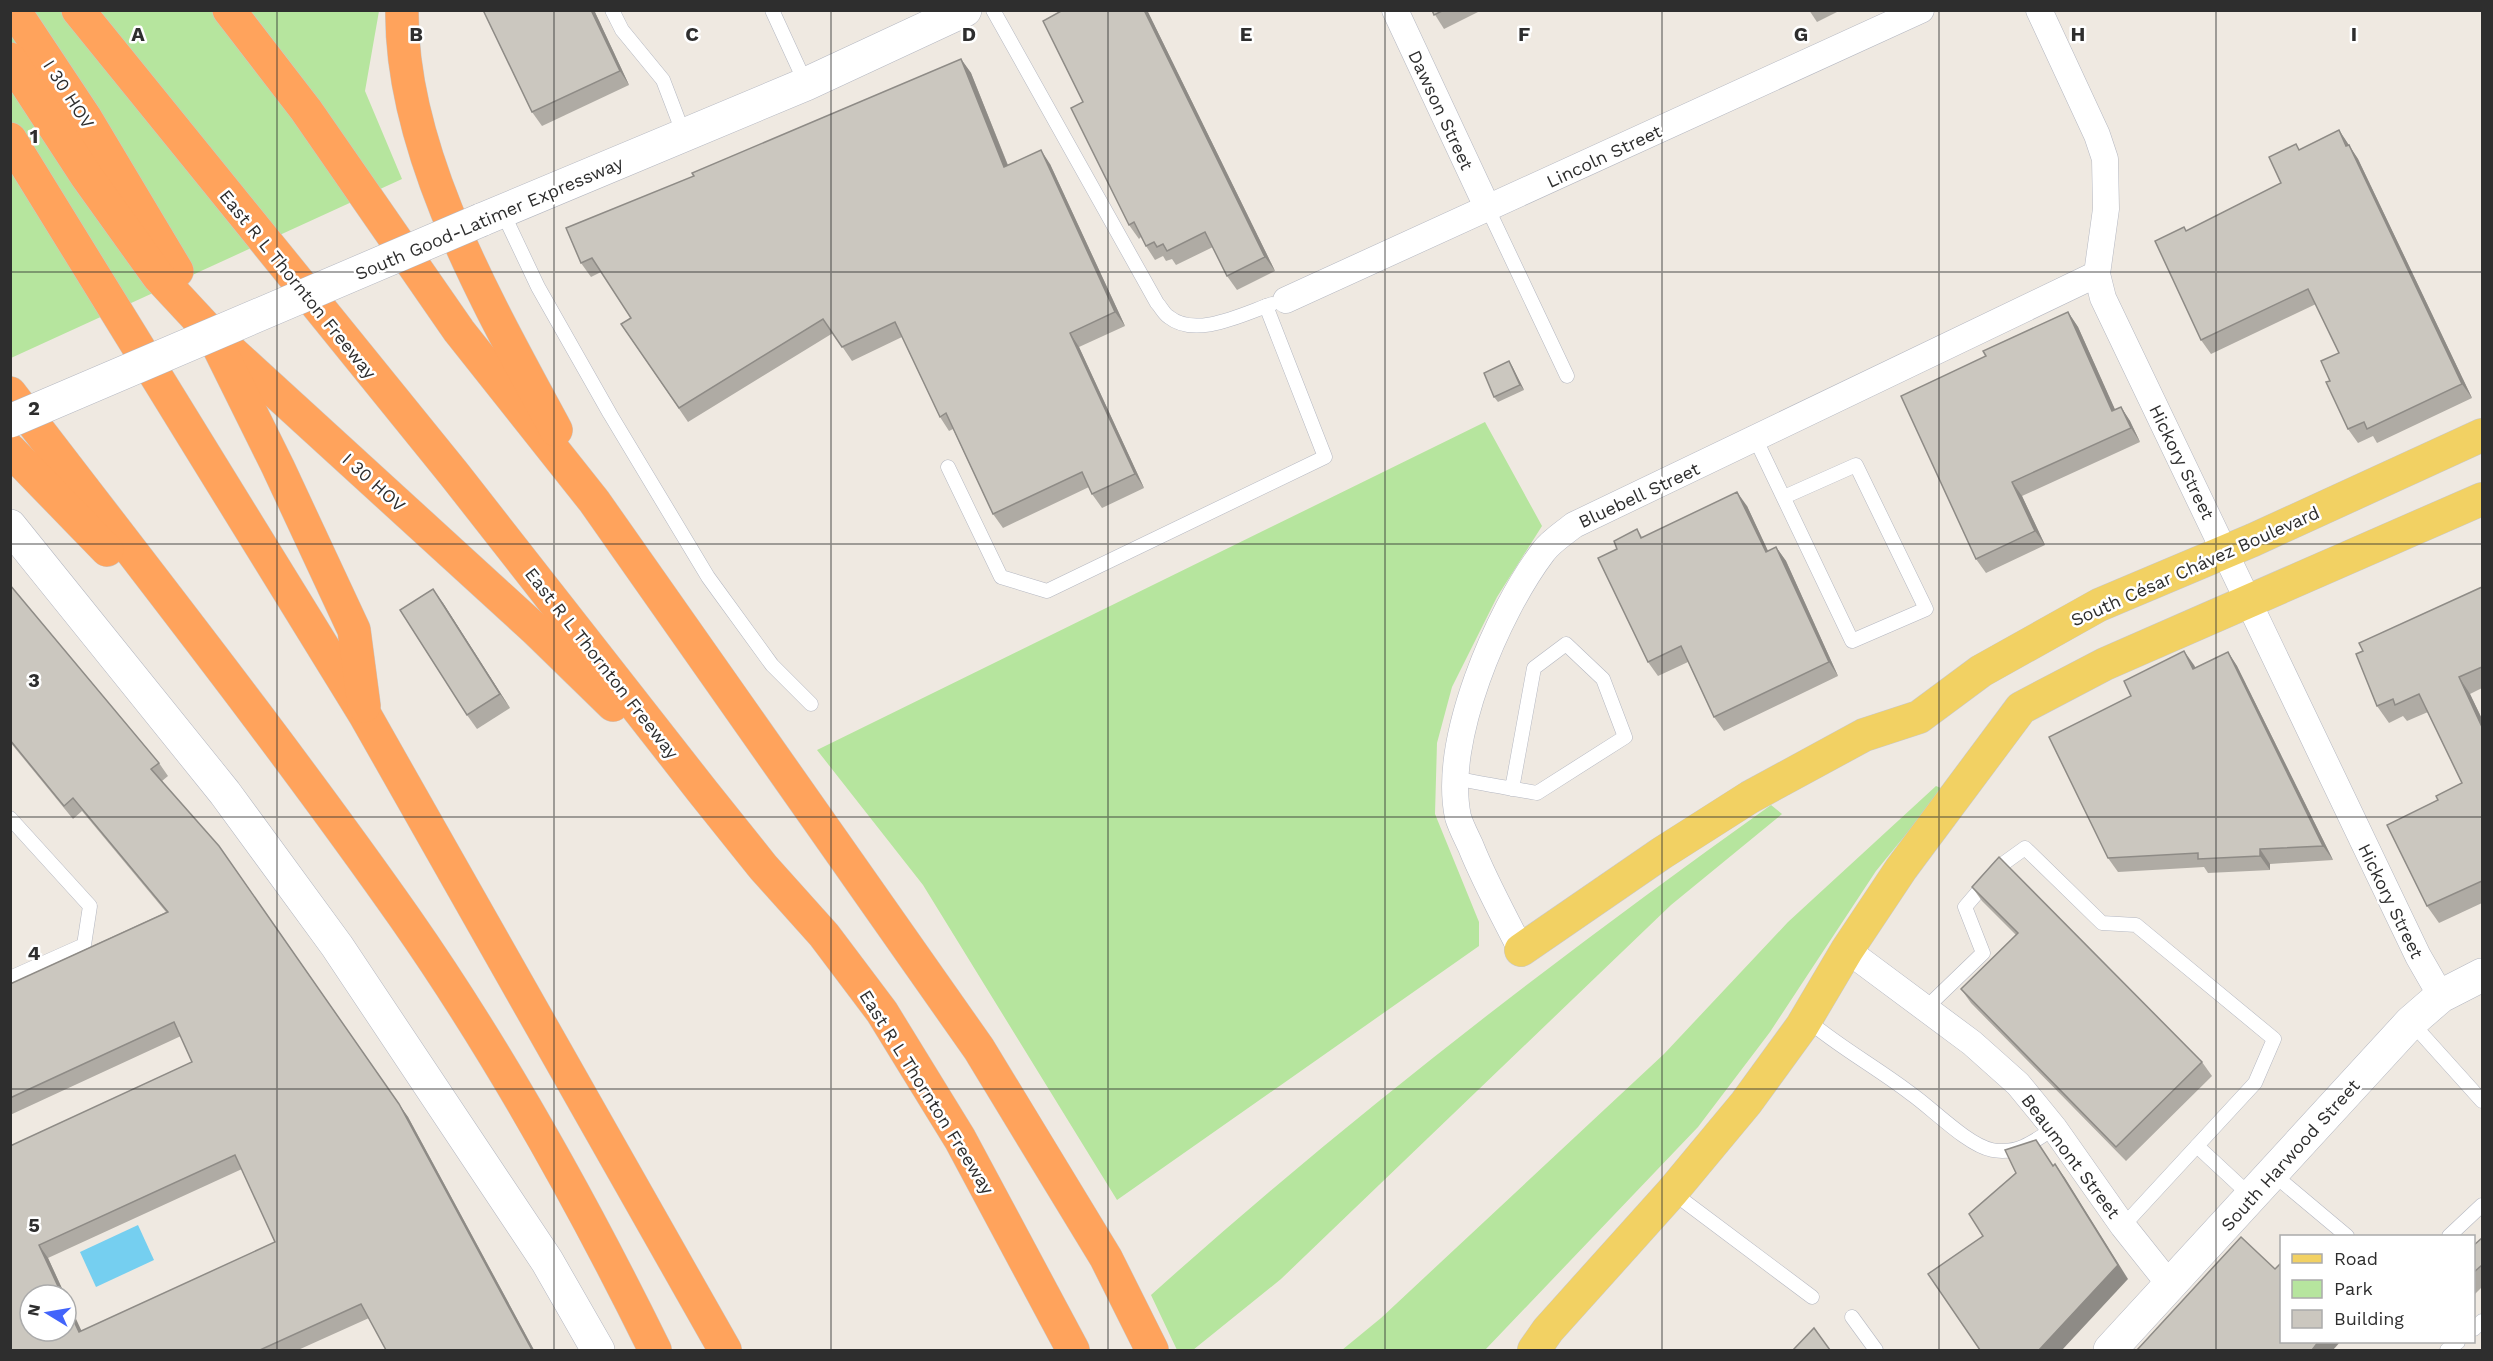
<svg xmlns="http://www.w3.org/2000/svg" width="2493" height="1361" viewBox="0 0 2493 1361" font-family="'Work Sans',sans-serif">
<rect width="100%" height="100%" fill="#efe9e1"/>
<g fill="#b6e59e">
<polygon points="10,11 379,11 365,91 402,179 11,358"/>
<polygon points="1485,422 1542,526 1497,597 1452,687 1437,743 1435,814 1479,922 1479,946 1117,1200 923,885 817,750"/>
<polygon points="1936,786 1943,789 1876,871 1770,1032 1698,1127 1485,1350 1342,1350 1381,1318 1664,1054 1788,922"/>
<path d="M1771,805l11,9 -111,91 -390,374 -88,71h-16l-26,-55c196,-176 405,-337 620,-490z"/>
</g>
<polygon fill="#75cff0" points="138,1225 154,1260 96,1287 80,1252"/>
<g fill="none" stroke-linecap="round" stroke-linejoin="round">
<defs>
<g id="lane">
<polyline points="612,10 622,30 663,80 684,135"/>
<polyline points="772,10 806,84"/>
<path d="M993,10l164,293c4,4 7,11 12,14 27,22 76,-4 103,-13"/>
<polyline points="1488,209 1567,376"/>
<polyline points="502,211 538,287 610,414 708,577 772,665 811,704"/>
<polyline points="1756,440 1852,641 1926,609 1856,465 1784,497"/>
<polyline points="948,467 1001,577 1047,591 1325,457 1266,306"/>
<path d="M1455,778c27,6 55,10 82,15l88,-56 -22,-58 -37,-35 -32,24 -22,121"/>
<polyline points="10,818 90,906 84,945 10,978"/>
<polyline points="1927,1007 1983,953 1965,907 2000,866 2025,848 2102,923 2136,925 2274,1039 2255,1083 2123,1226"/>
<path d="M1806,1019c33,28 70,48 104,74 22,15 57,52 82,57 25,5 43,-9 62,-22"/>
<polyline points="2411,1022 2482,1101"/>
<polyline points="2197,1146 2253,1198"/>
<polyline points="2273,1174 2347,1236"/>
<polyline points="1672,1192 1812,1297"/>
<polyline points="2449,1236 2482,1205"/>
<polyline points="1852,1317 1876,1350"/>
<polyline points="2474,1329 2482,1321"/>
<polyline points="2447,1350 2458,1342"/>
</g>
<g id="street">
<polyline points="1395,10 1488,209"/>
<polyline points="2039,10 2097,135 2105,159 2106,209 2097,274 2103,298 2418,956 2441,996"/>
<polyline points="1286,300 1921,10"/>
<path d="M1521,950c-17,-34 -36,-68 -50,-103 -4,-9 -10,-20 -13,-30 -16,-76 39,-204 85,-265 7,-10 21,-19 31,-27l523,-251"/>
<polyline points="1847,950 1972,1043 2018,1084 2054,1128 2123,1226 2170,1285"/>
</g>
<g id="secondary">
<polyline points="481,220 806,84 965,10"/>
<polyline points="10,526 225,793 337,946 547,1261 598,1350"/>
<polyline points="2110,1350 2411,1022 2441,996 2482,975"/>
</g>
<g id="primary">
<polyline points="1521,950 1662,853 1750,797 1864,735 1919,717 1981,671 2099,605 2253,540 2482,435"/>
<polyline points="1534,1350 1548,1330 1672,1192 1746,1103 1802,1026 1847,950 1901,869 2021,708 2105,664 2482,499"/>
</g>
<g id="highway">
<polyline points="14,10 85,117 177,271"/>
<polyline points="78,10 454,474 703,792 763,867 824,935 882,1012 960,1139 1073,1350"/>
<polyline points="229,10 306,110 459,331 594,501 979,1049 1106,1258 1152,1350"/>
<path d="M402,10c-2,143 88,297 154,420"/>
<polyline points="10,59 87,177 158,276 212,334 536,630 613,705"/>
<polyline points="10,139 365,715 725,1350"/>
<polyline points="220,350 278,467 354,630 364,706"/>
<path d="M10,393c133,174 269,346 395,525 95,136 177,284 250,432"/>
<polyline points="10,450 107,550"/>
</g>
</defs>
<use href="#lane" stroke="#b4b7c1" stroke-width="15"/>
<use href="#street" stroke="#b4b7c1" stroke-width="27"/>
<use href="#secondary" stroke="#b4b7c1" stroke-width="34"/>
<use href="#primary" stroke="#c9c9c9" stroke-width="34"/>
<use href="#highway" stroke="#c9c9c9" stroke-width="34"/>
<use href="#lane" stroke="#fff" stroke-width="14"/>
<use href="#street" stroke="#fff" stroke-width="26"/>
<use href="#secondary" stroke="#fff" stroke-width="33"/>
<use href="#primary" stroke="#f2d163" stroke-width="33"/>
<use href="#highway" stroke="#ffa35c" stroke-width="33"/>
<defs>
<polyline id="secondary-bridge" points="10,421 481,220"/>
</defs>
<use href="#secondary-bridge" stroke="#b4b7c1" stroke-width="34" stroke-linecap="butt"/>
<use href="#secondary-bridge" stroke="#fff" stroke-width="33"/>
</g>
<g fill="#afaba4" fill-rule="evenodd">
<polygon points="483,10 594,10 629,85 542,126 532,112"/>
<polygon points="1063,10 1147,10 1275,271 1237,290 1227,276 1213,247 1176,265 1172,259 1166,261 1163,256 1155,260 1146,246 1141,237 1139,239 1129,225 1083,102"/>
<polygon points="1432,10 1482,10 1444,29"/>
<polygon points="1809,10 1841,10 1817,22"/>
<polygon points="961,59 971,73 1008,165 1050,164 1125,326 1079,347 1144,488 1102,508 1092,494 1089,487 1003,528 993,514 953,429 949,431 940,417 902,337 852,361 833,333 688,422 621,324 631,318 601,272 591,277 581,263 694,176"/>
<polygon points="2339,130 2358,159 2472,398 2377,443 2373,436 2358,443 2348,429 2330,381 2339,353 2316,304 2211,354 2201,340 2186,231 2281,183"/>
<polygon points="2068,312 2078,327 2115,410 2121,407 2130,421 2140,442 2022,496 2045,545 1986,573 1976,559 1986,356"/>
<polygon points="1509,361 1512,366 1524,390 1498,402 1494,397"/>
<polygon points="1747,506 1768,551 1776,547 1786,561 1838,676 1724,731 1714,717 1688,662 1658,676 1648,662 1617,549 1637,529 1642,537"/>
<path d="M10,585l149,178 9,13 -6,5 246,336 126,233h-148l-17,-32 -71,32h-288v-204l182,-84 -11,-26 -171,79v-131l156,-72 -84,-101 -9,8 -63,-77zM242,1169l33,73 -193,89 -52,-36h35l-17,-37z"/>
<polygon points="2482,587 2482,688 2470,694 2482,719 2482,903 2439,923 2427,906 2438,800 2462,783 2428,712 2407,721 2403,716 2389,723 2377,706"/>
<polygon points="443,603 510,708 477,729 467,715"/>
<polygon points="2228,652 2237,666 2333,860 2270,864 2270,870 2208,873 2204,867 2118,872 2108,858 2194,665 2195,668"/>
<polygon points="1972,887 2202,1062 2212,1076 2126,1161 1971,1003 1961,989 2016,935 1982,901"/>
<polygon points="2482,1238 2482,1287 2474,1295 2474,1245"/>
</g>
<g fill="#8e8b86">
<polygon points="591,10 594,10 629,85 620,71"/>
<polygon points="1144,10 1147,10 1275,271 1265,257"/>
<polygon points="961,59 971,73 1014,181 1004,167"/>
<polygon points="2339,130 2358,159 2472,398 2462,384"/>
<polygon points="1041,150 1050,164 1125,326 1115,312"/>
<polygon points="2068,312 2078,327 2122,425 2112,411"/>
<polygon points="1070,333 1079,347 1144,488 1135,474"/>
<polygon points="1509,361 1512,366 1524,390 1520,385"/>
<polygon points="2121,407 2130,421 2140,442 2131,428"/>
<polygon points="2012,482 2022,496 2045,545 2035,531"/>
<polygon points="1737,492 1747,506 1775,566 1766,552"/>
<polygon points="1776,547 1786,561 1838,676 1829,662"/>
<polygon points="433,589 443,603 510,708 500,694"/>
<polygon points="2184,651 2194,665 2203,683 2193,669"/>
<polygon points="2228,652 2237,666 2333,860 2323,846"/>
<polygon points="2459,677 2470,694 2482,719 2482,727"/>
<polygon points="2260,849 2270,864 2270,870 2260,856"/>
<polygon points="228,859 408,1117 534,1350 532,1350"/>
<polygon points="2055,1164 2065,1178 2128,1279 2062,1350 2039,1350"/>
<polygon points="39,1245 48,1258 65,1295 62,1295"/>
<polygon points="66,1297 88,1345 79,1332 66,1304"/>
<polygon points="2319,1341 2341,1341 2333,1350 2312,1350"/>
</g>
<g fill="#cbc7bf" stroke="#8e8b86" stroke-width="1.5" fill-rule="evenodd">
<polygon points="483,10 591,10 620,71 532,112"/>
<polygon points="1063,10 1144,10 1265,257 1227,276 1205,232 1167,251 1163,244 1157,247 1154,242 1146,246 1134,222 1129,225 1071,108 1083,102 1043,21"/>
<polygon points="1432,10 1444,10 1434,15"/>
<polygon points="961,59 1004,167 1041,150 1115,312 1070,333 1135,474 1092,494 1082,472 993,514 946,413 940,417 895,322 842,347 823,319 679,408 621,324 631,318 592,258 581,263 566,228 694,176 692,173"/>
<polygon points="2339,130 2346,146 2349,145 2462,384 2367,429 2364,422 2348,429 2326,382 2330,381 2321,361 2339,353 2308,289 2201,340 2155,241 2184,227 2186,231 2281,183 2269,157 2296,144 2299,150"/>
<polygon points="2068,312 2112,411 2121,407 2131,428 2012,482 2035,531 1976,559 1901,396 1986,356 1983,351"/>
<polygon points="1509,361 1520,385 1494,397 1484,373"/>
<polygon points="1737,492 1766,552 1776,547 1829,662 1714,717 1681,646 1648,662 1598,558 1617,549 1614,541 1637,529 1641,538"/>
<path d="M10,585l149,178 -8,6 68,77 180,258 133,246h-146l-25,-46 -101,46h-250v-204l182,-84 -18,-40 -164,76v-114l158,-72 -95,-114 -9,8 -54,-66zM235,1155l40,87 -196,90 -13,-28v27h-36v-36h32l-23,-50z"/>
<polygon points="2482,587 2482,667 2459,677 2482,727 2482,881 2427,906 2387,825 2438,800 2436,796 2462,783 2419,694 2395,705 2393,699 2377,706 2356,654 2363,651 2359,643"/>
<polygon points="433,589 500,694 467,715 400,610"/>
<polygon points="2184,651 2193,669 2228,652 2323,846 2260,849 2260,856 2198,859 2198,853 2108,858 2049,737 2131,696 2124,681"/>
<polygon points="1999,857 2202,1062 2116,1147 1961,989 2018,933 1972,887"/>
<polygon points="2036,1140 2053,1166 2055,1164 2118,1265 2039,1350 1980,1350 1928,1274 1983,1236 1969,1214 2016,1173 2005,1150"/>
<polygon points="2241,1237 2275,1269 2282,1262 2282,1341 2319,1341 2312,1350 2137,1350"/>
<polygon points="2482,1238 2482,1265 2474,1272 2474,1245"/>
<polygon points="1814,1328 1830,1350 1793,1350"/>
</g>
<path fill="none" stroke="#2e2e2e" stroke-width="1.5" stroke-opacity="0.55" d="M277,10v1340M554,10v1340M831,10v1340M1108,10v1340M1385,10v1340M1662,10v1340M1939,10v1340M2216,10v1340M10,272h2472M10,544h2472M10,817h2472M10,1089h2472"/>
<g text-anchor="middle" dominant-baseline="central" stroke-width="5" stroke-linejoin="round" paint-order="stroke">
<g font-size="18" fill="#2e2e2e" stroke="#fff">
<text transform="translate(69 94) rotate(57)">I 30 HOV</text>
<text transform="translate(1441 110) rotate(65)">Dawson Street</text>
<text transform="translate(1604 156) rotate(-25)">Lincoln Street</text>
<text transform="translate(489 218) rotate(-23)">South Good-Latimer Expressway</text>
<text transform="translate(298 284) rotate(51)">East R L Thornton Freeway</text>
<text transform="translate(2182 462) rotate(64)">Hickory Street</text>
<text transform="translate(374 482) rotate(42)">I 30 HOV</text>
<text transform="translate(1639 495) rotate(-25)">Bluebell Street</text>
<text transform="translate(2195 566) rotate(-24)">South César Chávez Boulevard</text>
<text transform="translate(602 663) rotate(52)">East R L Thornton Freeway</text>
<text transform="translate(2391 901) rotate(64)">Hickory Street</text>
<text transform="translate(927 1092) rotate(58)">East R L Thornton Freeway</text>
<text transform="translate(2290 1155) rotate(-48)">South Harwood Street</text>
<text transform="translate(2071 1156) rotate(53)">Beaumont Street</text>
</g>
</g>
<g font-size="20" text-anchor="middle" font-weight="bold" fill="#2e2e2e" stroke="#fff" stroke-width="5" stroke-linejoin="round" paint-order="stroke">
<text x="138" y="41">A</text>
<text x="416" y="41">B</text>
<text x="692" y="41">C</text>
<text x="969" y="41">D</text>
<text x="1246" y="41">E</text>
<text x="1524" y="41">F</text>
<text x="1801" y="41">G</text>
<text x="2078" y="41">H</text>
<text x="2354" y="41">I</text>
<text x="34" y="143">1</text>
<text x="34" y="415">2</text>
<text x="34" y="687">3</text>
<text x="34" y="960">4</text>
<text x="34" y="1232">5</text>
</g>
<rect width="2493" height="1361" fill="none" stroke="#2e2e2e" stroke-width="24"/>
<rect x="2280" y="1235" width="195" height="108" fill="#ffffff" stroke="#ababab" stroke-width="1.5"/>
<rect x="2292" y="1254" width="30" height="9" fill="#f2d163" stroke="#ababab" stroke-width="1.5"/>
<text x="2334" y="1265" font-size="18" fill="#2e2e2e">Road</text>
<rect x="2292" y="1280" width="30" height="18" fill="#b6e59e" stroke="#ababab" stroke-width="1.5"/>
<text x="2334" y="1295" font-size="18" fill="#2e2e2e">Park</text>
<rect x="2292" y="1310" width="30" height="18" fill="#cbc7bf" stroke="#ababab" stroke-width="1.5"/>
<text x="2334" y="1325" font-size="18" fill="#2e2e2e">Building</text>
<g transform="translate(48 1313) rotate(281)"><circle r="28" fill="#ffffff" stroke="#ababab" stroke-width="1.5"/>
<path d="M0-4.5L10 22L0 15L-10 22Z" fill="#4264fb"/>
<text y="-9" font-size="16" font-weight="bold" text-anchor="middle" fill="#2e2e2e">N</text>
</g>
</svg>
